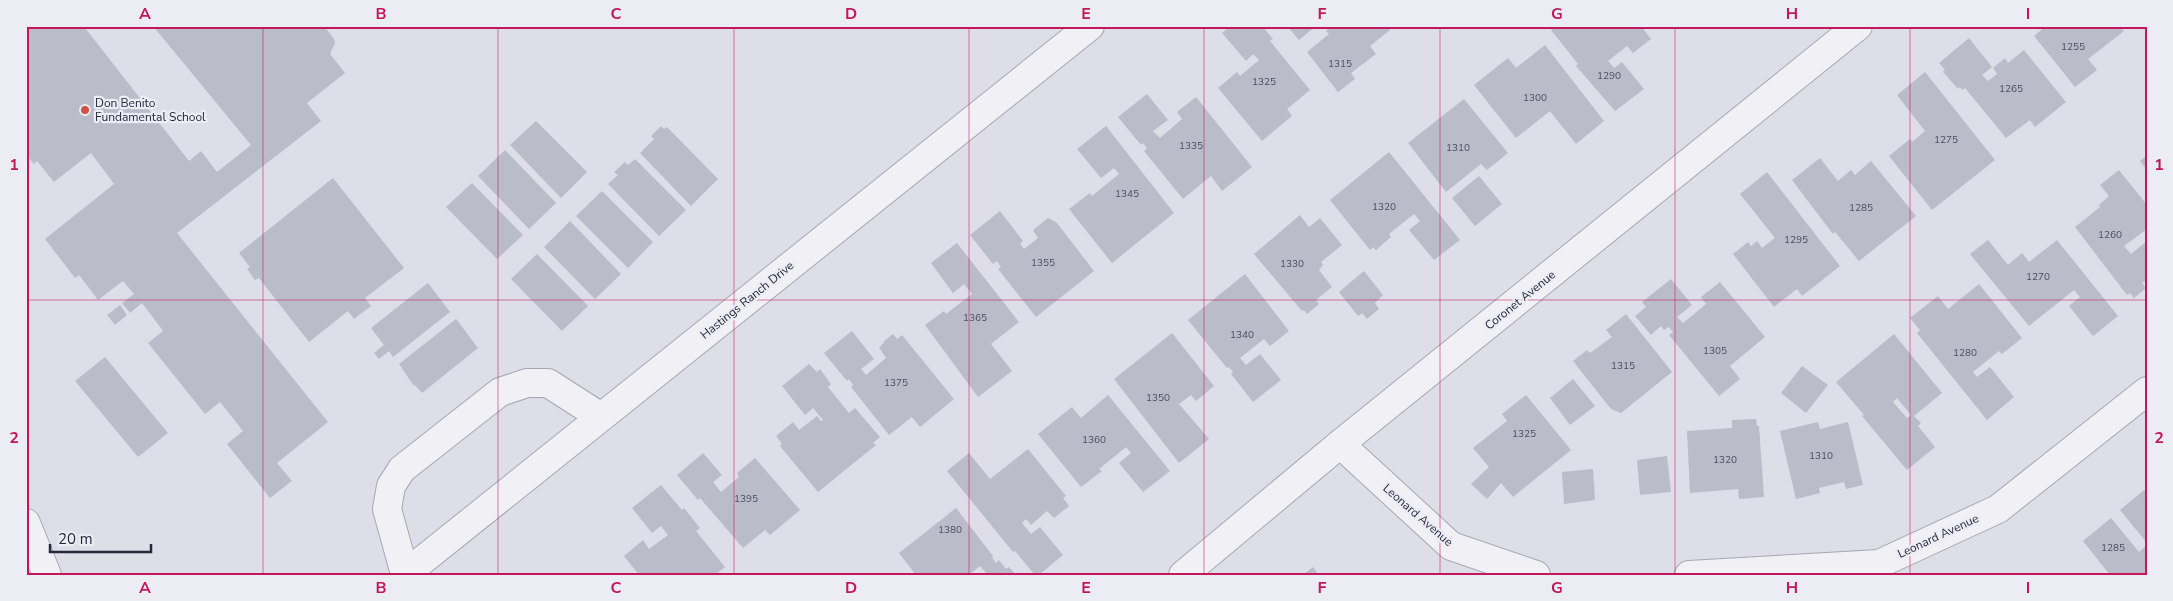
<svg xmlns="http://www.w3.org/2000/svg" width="2173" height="601" viewBox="0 0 2173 601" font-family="'Nunito Sans',sans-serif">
<rect width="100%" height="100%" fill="#dddee7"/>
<g fill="#babcc9" fill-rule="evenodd">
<polygon points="26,26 90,26 86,29 189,161 201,151 217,172 251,145 153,26 324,26 334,39 335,43 330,54 345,73 307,103 321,121 177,233 328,422 277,463 292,481 270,498 227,444 243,431 220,402 205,414 148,343 163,331 142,303 130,313 122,303 134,294 123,281 98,300 79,275 75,278 45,239 114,184 91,153 54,182 37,161 34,164 26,155 29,150 26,147"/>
<polygon points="1230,26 1262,26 1273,39 1270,41 1310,90 1287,109 1292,116 1262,141 1218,88 1237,72 1240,76 1259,60 1253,54 1246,61 1222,33"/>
<polygon points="1287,26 1316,26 1299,40"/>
<polygon points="1332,26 1387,26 1390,30 1370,46 1376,54 1351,73 1355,79 1338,92 1307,52 1329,34 1326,31"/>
<polygon points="1556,26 1641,26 1651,39 1633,53 1627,46 1608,61 1614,68 1622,62 1644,89 1615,111 1576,66 1578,64 1551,30"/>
<polygon points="2046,26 2120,26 2124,31 2088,59 2097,70 2075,87 2034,36"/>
<polygon points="1969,38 1992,67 1982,75 1988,81 1997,74 1993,68 2005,58 2008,63 2024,50 2066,102 2035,127 2030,120 2006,138 1965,88 1962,90 1960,87 1958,89 1943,72 1945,70 1939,63"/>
<polygon points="1545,45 1604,121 1576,144 1550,111 1516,138 1474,85 1508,58 1516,68"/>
<polygon points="1925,72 1995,160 1932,210 1889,156 1910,139 1912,142 1925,131 1897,95"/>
<polygon points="1147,94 1168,120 1153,131 1160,138 1182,119 1177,112 1196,97 1252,167 1222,191 1211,176 1183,199 1144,151 1147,148 1143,143 1141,145 1118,117"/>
<polygon points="1464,99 1508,153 1487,170 1481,164 1446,192 1408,143"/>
<polygon points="536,121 587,172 561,198 510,145"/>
<polygon points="661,126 664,129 667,127 718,179 691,206 640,153 654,139 651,136"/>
<polygon points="1106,126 1174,213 1112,263 1069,209 1090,193 1092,196 1119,174 1114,168 1101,178 1077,149"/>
<polygon points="505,150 556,203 529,229 478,176"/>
<polygon points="1389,152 1460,240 1434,260 1409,230 1420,221 1414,214 1389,234 1391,237 1376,250 1373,247 1370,250 1330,200"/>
<polygon points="2147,155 2147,170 2140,161"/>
<polygon points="1820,158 1838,181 1851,170 1855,175 1871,161 1916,216 1859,261 1835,232 1833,234 1792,180"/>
<polygon points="635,159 686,210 659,236 608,184 618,175 614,172 625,162 628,165"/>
<polygon points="2119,170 2147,205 2147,229 2124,246 2131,254 2147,241 2147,279 2142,283 2146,288 2134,298 2130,293 2127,295 2075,227 2100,207 2099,205 2109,196 2100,185"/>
<polygon points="1767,172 1840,266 1802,296 1797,289 1774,307 1733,254 1748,242 1751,246 1757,241 1762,248 1775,238 1740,194"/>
<polygon points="1479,176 1502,204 1475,226 1452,198"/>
<polygon points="333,178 404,268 365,298 371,306 354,319 348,311 309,342 259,278 255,280 247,269 250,267 239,253"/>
<polygon points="472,183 523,235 497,259 446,207"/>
<polygon points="602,191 653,242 628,268 576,216"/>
<polygon points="1000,211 1023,241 1020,243 1024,249 1038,238 1033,230 1048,218 1057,223 1094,271 1036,317 998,269 1001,267 997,261 993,264 970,235"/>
<polygon points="1300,215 1309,227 1320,218 1342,245 1321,262 1323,265 1319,270 1332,287 1316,300 1319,304 1307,314 1304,310 1302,311 1254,254"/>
<polygon points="570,221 621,274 595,299 544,247"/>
<polygon points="1988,240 2008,265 2022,253 2029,262 2057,240 2118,316 2093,336 2069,306 2080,297 2074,290 2029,326 1970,254"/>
<polygon points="957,243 1019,322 991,344 1012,371 978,397 925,325 944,311 946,314 972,294 964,284 953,293 931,263"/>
<polygon points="537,254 588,306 562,331 511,279"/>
<polygon points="1364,271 1383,295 1375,303 1379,309 1367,319 1362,313 1358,316 1339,292"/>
<polygon points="1245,274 1289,331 1270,346 1264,339 1240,358 1246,365 1260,354 1281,380 1253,402 1231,374 1233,372 1229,367 1227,368 1188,320"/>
<polygon points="1671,279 1692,305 1677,317 1683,323 1706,304 1701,297 1720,282 1765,337 1730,366 1740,379 1719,396 1669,335 1673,332 1669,327 1664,330 1661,326 1651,335 1635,316 1646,307 1642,302"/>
<polygon points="428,283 450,312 393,357 389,351 379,359 374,353 384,345 371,328"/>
<polygon points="1979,284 2022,338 2002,354 1999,351 1973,372 1977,377 1990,367 2014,397 1987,420 1917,333 1920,330 1910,318 1938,296 1948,309"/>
<polygon points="120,305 127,315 115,325 107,315"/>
<polygon points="1626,314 1672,372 1621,413 1611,409 1573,361 1587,350 1590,353 1612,337 1606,330"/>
<polygon points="456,319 478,348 422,393 415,385 414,386 399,364"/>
<polygon points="852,331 874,359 861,369 866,375 886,358 879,347 884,343 883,342 893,334 897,339 902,335 954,399 920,427 912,417 889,435 851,387 853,385 849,379 847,381 824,353"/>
<polygon points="1172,333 1214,386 1196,401 1191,395 1179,404 1209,439 1179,463 1114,379"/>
<path d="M1894,334l48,59 -28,23 7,7 -3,3 17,21 -28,23 -45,-54 2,-1 -28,-33zM1897,398l14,17 -4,3 -14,-16z"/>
<polygon points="105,357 168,433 138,457 75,381"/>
<polygon points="809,364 817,372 820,369 831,384 828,387 849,413 855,408 880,437 873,443 876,445 818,492 780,446 782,444 776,436 793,422 799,430 817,416 821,421 823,420 813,408 805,415 782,386"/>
<polygon points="1802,366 1828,385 1806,413 1781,393"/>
<polygon points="1573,379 1595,406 1570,425 1550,398"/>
<polygon points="1108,395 1170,471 1143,492 1119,463 1131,453 1126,447 1099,469 1102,471 1081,487 1038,434 1072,407 1081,418"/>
<polygon points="1526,395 1571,450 1513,497 1501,483 1487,499 1471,484 1489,467 1473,448 1507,421 1502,414"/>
<polygon points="1756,419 1757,426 1759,426 1764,497 1739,499 1738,489 1690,493 1687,431 1732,428 1732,420"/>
<polygon points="1818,422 1820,429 1848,422 1863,485 1846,489 1844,482 1819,488 1820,493 1796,499 1780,431"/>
<polygon points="1028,449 1066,496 1063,498 1069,506 1054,518 1047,511 1031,525 1026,519 1022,523 1031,534 1040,527 1063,555 1039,575 1035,575 1015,551 1013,552 947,471 969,453 990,479"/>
<polygon points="703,453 722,475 713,482 721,492 739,477 737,473 755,458 800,510 770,535 765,530 743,548 700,498 698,500 677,475"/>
<polygon points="1667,456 1671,492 1640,495 1637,460"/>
<polygon points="1593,469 1595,500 1564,504 1562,472"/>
<polygon points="661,485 682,510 684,508 700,528 696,531 725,567 715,575 639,575 624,556 643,540 649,549 668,535 661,526 652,533 632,508"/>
<polygon points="2144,490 2147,493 2147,543 2120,510"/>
<polygon points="956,508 993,556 992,557 996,563 999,560 1006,569 1009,567 1016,575 985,575 986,573 980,566 969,575 916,575 899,553"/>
<polygon points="2111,518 2139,552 2147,545 2147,575 2110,575 2083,541"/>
<polygon points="1313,567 1319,575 1303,575"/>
</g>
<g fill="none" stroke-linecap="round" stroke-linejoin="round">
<defs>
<g id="minor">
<polyline points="1340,444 1451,546 1536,575"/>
<polyline points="26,523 47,575"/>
<polyline points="405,574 387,509 391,486 402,469 500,392 527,383 548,383 601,417"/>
<polyline points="404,575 1090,26"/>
<polyline points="1183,575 1340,444 1858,26"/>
<polyline points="1689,575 1879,564 1998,509 2147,391"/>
</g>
</defs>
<use href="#minor" stroke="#a6a7b4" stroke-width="30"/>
<use href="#minor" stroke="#f0f0f5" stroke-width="28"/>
</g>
<path fill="none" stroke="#c2185b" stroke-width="1" stroke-opacity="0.55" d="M263,26v549M498,26v549M734,26v549M969,26v549M1204,26v549M1440,26v549M1675,26v549M1910,26v549M26,300h2121"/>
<circle fill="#cb5742" stroke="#ecedf4" stroke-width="2" cx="85" cy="110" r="5"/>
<g text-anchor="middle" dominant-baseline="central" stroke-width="4.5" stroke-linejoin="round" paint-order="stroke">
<g font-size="10" fill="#4c4d60">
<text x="2073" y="47">1255</text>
<text x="1340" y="64">1315</text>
<text x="1609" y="76">1290</text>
<text x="1264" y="82">1325</text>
<text x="2011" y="89">1265</text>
<text x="1535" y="98">1300</text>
<text x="1946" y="140">1275</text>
<text x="1191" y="146">1335</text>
<text x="1458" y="148">1310</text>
<text x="1127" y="194">1345</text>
<text x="1384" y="207">1320</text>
<text x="1861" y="208">1285</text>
<text x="2110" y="235">1260</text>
<text x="1796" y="240">1295</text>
<text x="1043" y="263">1355</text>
<text x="1292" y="264">1330</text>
<text x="2038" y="277">1270</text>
<text x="975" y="318">1365</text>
<text x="1242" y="335">1340</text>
<text x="1715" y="351">1305</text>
<text x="1965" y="353">1280</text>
<text x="1623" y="366">1315</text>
<text x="896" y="383">1375</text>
<text x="1158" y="398">1350</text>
<text x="1524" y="434">1325</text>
<text x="1094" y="440">1360</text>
<text x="1821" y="456">1310</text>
<text x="1725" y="460">1320</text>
<text x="746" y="499">1395</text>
<text x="950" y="530">1380</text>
<text x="2113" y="548">1285</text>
</g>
<g font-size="12" fill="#27283d" stroke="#ecedf4" text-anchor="start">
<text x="95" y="103">Don Benito<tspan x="95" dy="14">Fundamental School</tspan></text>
</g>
<g font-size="12" fill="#27283d" stroke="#ecedf4">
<text transform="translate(747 300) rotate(-39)">Hastings Ranch Drive</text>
<text transform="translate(1520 300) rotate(-39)">Coronet Avenue</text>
<text transform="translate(1418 515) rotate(41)">Leonard Avenue</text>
<text transform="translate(1938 536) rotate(-25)">Leonard Avenue</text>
</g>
</g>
<rect width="2173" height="601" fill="none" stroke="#ecedf4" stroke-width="55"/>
<path d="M50 544v8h101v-8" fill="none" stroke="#27283d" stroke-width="2.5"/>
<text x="58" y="544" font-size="15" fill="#27283d" stroke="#ecedf4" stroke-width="4" paint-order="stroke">20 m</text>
<rect x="28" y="28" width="2118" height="546" fill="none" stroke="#c2185b" stroke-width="2"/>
<g font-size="16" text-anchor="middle" font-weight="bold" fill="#c2185b">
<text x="145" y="19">A</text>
<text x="381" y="19">B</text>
<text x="616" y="19">C</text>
<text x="851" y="19">D</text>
<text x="1086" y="19">E</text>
<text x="1322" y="19">F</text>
<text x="1557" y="19">G</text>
<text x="1792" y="19">H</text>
<text x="2028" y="19">I</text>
<text x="14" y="170">1</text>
<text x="2159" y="170">1</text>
<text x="14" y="443">2</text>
<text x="2159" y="443">2</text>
<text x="145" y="593">A</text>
<text x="381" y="593">B</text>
<text x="616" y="593">C</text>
<text x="851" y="593">D</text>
<text x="1086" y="593">E</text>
<text x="1322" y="593">F</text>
<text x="1557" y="593">G</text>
<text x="1792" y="593">H</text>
<text x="2028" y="593">I</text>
</g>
</svg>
